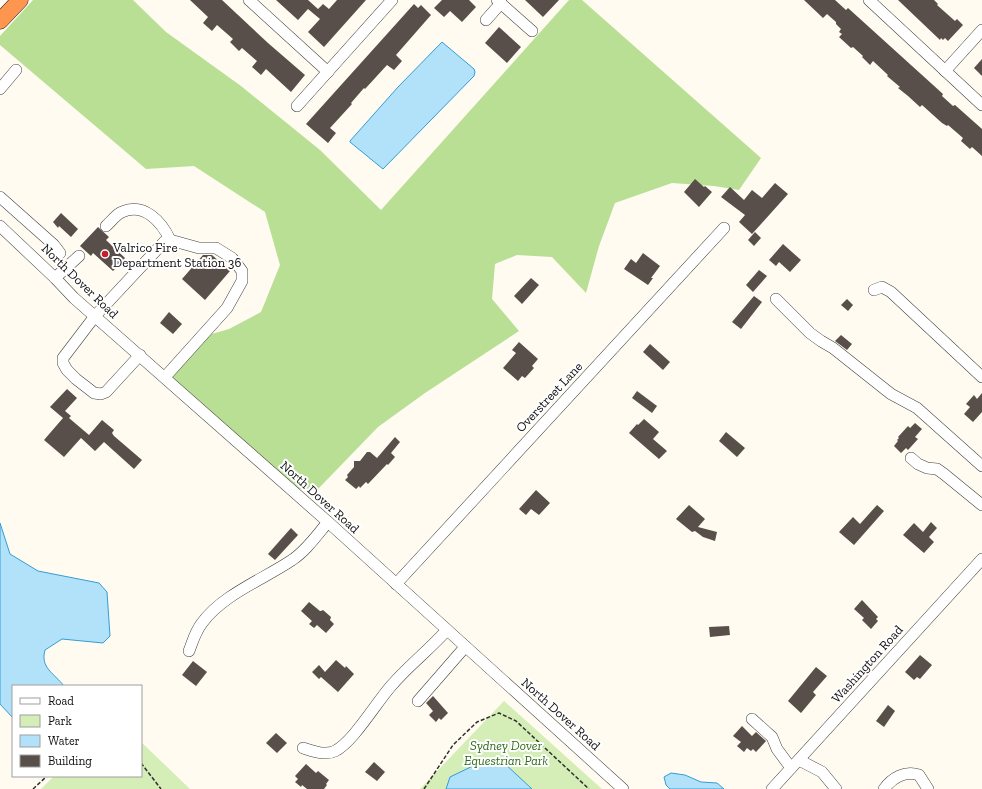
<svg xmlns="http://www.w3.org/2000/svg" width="982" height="789" viewBox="0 0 982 789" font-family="'Zilla Slab',serif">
<rect width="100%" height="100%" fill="#fffbf0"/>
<g fill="#d5edb6">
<polygon points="504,701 602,789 420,789"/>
<polygon points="141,742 190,789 41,789 54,776 141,776"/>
</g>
<polygon fill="#b9df94" points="33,0 133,0 166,32 241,86 320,150 381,210 569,0 582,0 761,158 739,190 714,186 672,183 615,203 599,246 586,293 552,257 517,255 495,264 492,299 519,331 425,393 378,427 318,489 297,489 170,376 208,335 229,329 261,312 280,265 265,212 194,166 146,169 0,45 0,36"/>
<g fill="#b1e2fa" stroke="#329dd7">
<polygon points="442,42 474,69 475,72 474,76 383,169 350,142 350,141 398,87"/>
<path d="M0,523l10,31 28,17 61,12 8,9 3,44 -7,7 -41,-4 -17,11c-5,18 9,23 19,36h-51v32l-13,-14z"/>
<polygon points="503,762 532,789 446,789 450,777 477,764"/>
<polygon points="671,773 685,775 701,782 717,783 724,789 670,789 666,785 664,777"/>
</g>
<g fill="#584f4a">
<polygon points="190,0 222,0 268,43 305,75 291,92 266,69 261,75 252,67 257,61 242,48 239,51 230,42 233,39 217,25 212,31 203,23 208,17"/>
<polygon points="276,0 308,0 318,9 323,4 329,9 337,0 366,0 324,47 308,32 320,19 308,9 298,20"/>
<polygon points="442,0 469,0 476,7 462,22 450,11 444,17 434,8"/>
<polygon points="525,0 559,0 543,17"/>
<polygon points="804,0 835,0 846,10 848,8 943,94 942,96 953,106 955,105 982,129 982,156 972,147 970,149 961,141 963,138 948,125 947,126 942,123 922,105 920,107 908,96 898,88 900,87 887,76 888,75 873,61 870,65 862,57 863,56 853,47 851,48 839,37 842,34 839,32 841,29 836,24 836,22 827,14 823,18"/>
<polygon points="898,0 934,0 938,4 937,5 955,21 957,19 963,25 948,41 945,38 943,40 941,38 940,40"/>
<polygon points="414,4 418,8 421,5 431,15 396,55 402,61 394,70 387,65 365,89 364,88 351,103 352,104 330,128 336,133 328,143 306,124"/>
<polygon points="499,27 521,47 507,63 485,43"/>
<polygon points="982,59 982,76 974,68"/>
<polygon points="695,179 704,187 705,186 712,192 699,207 684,192"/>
<polygon points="775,183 788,194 752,234 739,222 745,215 721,197 730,187 744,200 752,190 762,198"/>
<polygon points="61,213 78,229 71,237 59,226 58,228 53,222"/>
<polygon points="98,227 109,237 106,240 125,258 113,271 93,253 91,256 80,246"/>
<polygon points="755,232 761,238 754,246 748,240"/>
<polygon points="783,244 801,260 790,272 779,262 776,266 769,260"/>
<polygon points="643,253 660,266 651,278 653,278 648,285 624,269 631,259 636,263"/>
<polygon points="203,255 212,255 230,271 205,300 182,279"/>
<polygon points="759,270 767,276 753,292 746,285"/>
<polygon points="531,278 539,285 522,304 514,296"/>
<polygon points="754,296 762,302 741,329 732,322"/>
<polygon points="847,299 853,305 848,311 841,305"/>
<polygon points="169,312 182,324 173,334 160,323"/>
<polygon points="841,335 852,344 847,350 835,341"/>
<polygon points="519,342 538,359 532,366 534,368 525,378 522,376 518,381 503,368 516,353 512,350"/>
<polygon points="650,344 670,362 663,370 643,352"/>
<polygon points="67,389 77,398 65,411 71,416 69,418 89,435 102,420 114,430 112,433 114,436 142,460 134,469 104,442 95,451 81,438 64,457 44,440 63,418 50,407"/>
<polygon points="637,391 657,406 652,413 632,398"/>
<polygon points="982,393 982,412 973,422 964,414 970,407 966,404 974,395 977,399"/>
<polygon points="644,419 659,432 653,439 667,451 659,459 629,433 637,424 638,425"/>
<polygon points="915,423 922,429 915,437 918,439 908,450 906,448 901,453 894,446 898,441 897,440 899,438 898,437 908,426 910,428"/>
<polygon points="726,432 745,448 737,457 719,441"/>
<polygon points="395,437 400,442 391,453 395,457 388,465 387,464 368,484 366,482 360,488 359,486 356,489 345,480 348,477 347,475 354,467 354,461 360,461 367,452 370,452 377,458"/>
<polygon points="536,490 550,503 539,515 531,509 526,515 519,509"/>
<polygon points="689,505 705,519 698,527 717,532 715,541 703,537 695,531 692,532 676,519"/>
<polygon points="877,505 884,511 854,545 839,532 853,517 860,524"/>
<polygon points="931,522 937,528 929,537 934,542 924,553 903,535 914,523 923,532"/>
<polygon points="291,528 298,535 275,560 268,554"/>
<polygon points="862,600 878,617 876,619 878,621 871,629 862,620 864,618 854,609"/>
<polygon points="309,602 320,611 321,611 323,610 331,617 330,620 334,624 326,633 317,625 314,628 309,624 312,621 301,611"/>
<polygon points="729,626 730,635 710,637 709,627"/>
<polygon points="920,655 932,665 920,679 917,677 914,680 905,672"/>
<polygon points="336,660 345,668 346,666 354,674 338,692 321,677 319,679 312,672 319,665 325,672"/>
<polygon points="193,661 207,672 196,686 182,675"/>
<polygon points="816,667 827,676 813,692 816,695 801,713 788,701"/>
<polygon points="433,696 448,713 441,720 439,718 436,722 429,715 433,711 426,703"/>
<polygon points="888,705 895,711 884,727 876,721"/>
<polygon points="742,726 752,736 756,732 766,741 756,752 753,749 751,751 747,748 744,752 737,746 741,742 733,736"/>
<polygon points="276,733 287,743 277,753 266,743"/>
<polygon points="374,762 385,772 377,781 365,772"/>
<polygon points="306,764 316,773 318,771 329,780 326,784 327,785 324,789 307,789 302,785 301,787 295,782 298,779 295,776"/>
</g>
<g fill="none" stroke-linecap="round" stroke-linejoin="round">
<defs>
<g id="minor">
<polyline points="249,0 328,72"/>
<polyline points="497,0 532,31"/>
<polyline points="869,0 982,105"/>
<polyline points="486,20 501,3"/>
<polyline points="945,71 982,30"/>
<polyline points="0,89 16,70"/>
<polyline points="297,106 392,0"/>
<polyline points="0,197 54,245 60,253"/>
<polyline points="0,226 55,278 74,298 328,522 623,789"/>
<path d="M106,226c5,-4 10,-12 16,-14 22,-10 40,10 48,28"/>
<polyline points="55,278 79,256"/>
<polyline points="874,290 882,287 891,292 982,377"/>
<polyline points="776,299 810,333 821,341 833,348 891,394 917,408 982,466"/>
<polyline points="140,355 106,392 101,394 94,393 76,379 67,370 63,363 63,358 95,316 164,242 170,240 199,248 216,248 232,258 242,271 242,281 227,308 165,377"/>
<polyline points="911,458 918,464 927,468 937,469 944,474 982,505"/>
<polyline points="396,584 724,228"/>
<path d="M189,651c4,-10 6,-19 13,-28 20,-28 62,-44 90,-63 14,-9 25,-25 36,-38"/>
<polyline points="418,701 465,647"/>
<polyline points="752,719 772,737 777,749 791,768"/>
<path d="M303,748c10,3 22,8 32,3 18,-9 41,-48 56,-65 17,-20 38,-36 56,-56"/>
<polyline points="799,760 822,772 836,789"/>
<polyline points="772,789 982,559"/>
<path d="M884,789c8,-11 21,-19 35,-14l9,14"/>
</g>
<polyline id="highway" points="0,21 20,0"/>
</defs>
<use href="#minor" stroke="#414141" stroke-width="12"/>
<use href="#highway" stroke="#1f1f1f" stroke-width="17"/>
<g stroke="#303030" stroke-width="1.5" stroke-dasharray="4 2" stroke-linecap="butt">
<polyline points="141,763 161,789"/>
<polyline points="33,789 47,776"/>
<polyline points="424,789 453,745 477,722 499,713 516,721 589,789"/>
</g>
<use href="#minor" stroke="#fff" stroke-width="11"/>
<use href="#highway" stroke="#fe964f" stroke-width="16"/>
</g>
<circle fill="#c91c2d" stroke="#fff" stroke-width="1.5" cx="105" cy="254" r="4"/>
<g text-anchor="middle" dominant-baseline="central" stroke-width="4" stroke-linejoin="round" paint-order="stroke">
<g font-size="13" fill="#0e0e0e" stroke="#fff" text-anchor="start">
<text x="113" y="247">Valrico Fire<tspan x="113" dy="15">Department Station 36</tspan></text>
</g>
<g font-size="13" fill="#0e0e0e" stroke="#fff">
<text transform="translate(80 281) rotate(44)">North Dover Road</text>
<text transform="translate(549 397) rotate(-47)">Overstreet Lane</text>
<text transform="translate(320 497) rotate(42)">North Dover Road</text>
<text transform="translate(867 664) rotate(-48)">Washington Road</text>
<text transform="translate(561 714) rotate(42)">North Dover Road</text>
</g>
<g font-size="13" font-style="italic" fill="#2f6b1a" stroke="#fff">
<text x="506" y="745">Sydney Dover<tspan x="506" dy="15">Equestrian Park</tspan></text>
</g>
</g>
<rect x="12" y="685" width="130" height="92" fill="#ffffff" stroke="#9f9f9f"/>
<rect x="20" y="698" width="20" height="6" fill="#ffffff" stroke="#9f9f9f"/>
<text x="48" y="705" font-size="12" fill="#0e0e0e">Road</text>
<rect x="20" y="715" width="20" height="12" fill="#d5edb6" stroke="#9f9f9f"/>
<text x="48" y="725" font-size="12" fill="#0e0e0e">Park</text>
<rect x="20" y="735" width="20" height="12" fill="#b1e2fa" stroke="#9f9f9f"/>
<text x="48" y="745" font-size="12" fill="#0e0e0e">Water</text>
<rect x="20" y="755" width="20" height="12" fill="#584f4a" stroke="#9f9f9f"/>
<text x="48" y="765" font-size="12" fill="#0e0e0e">Building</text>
</svg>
